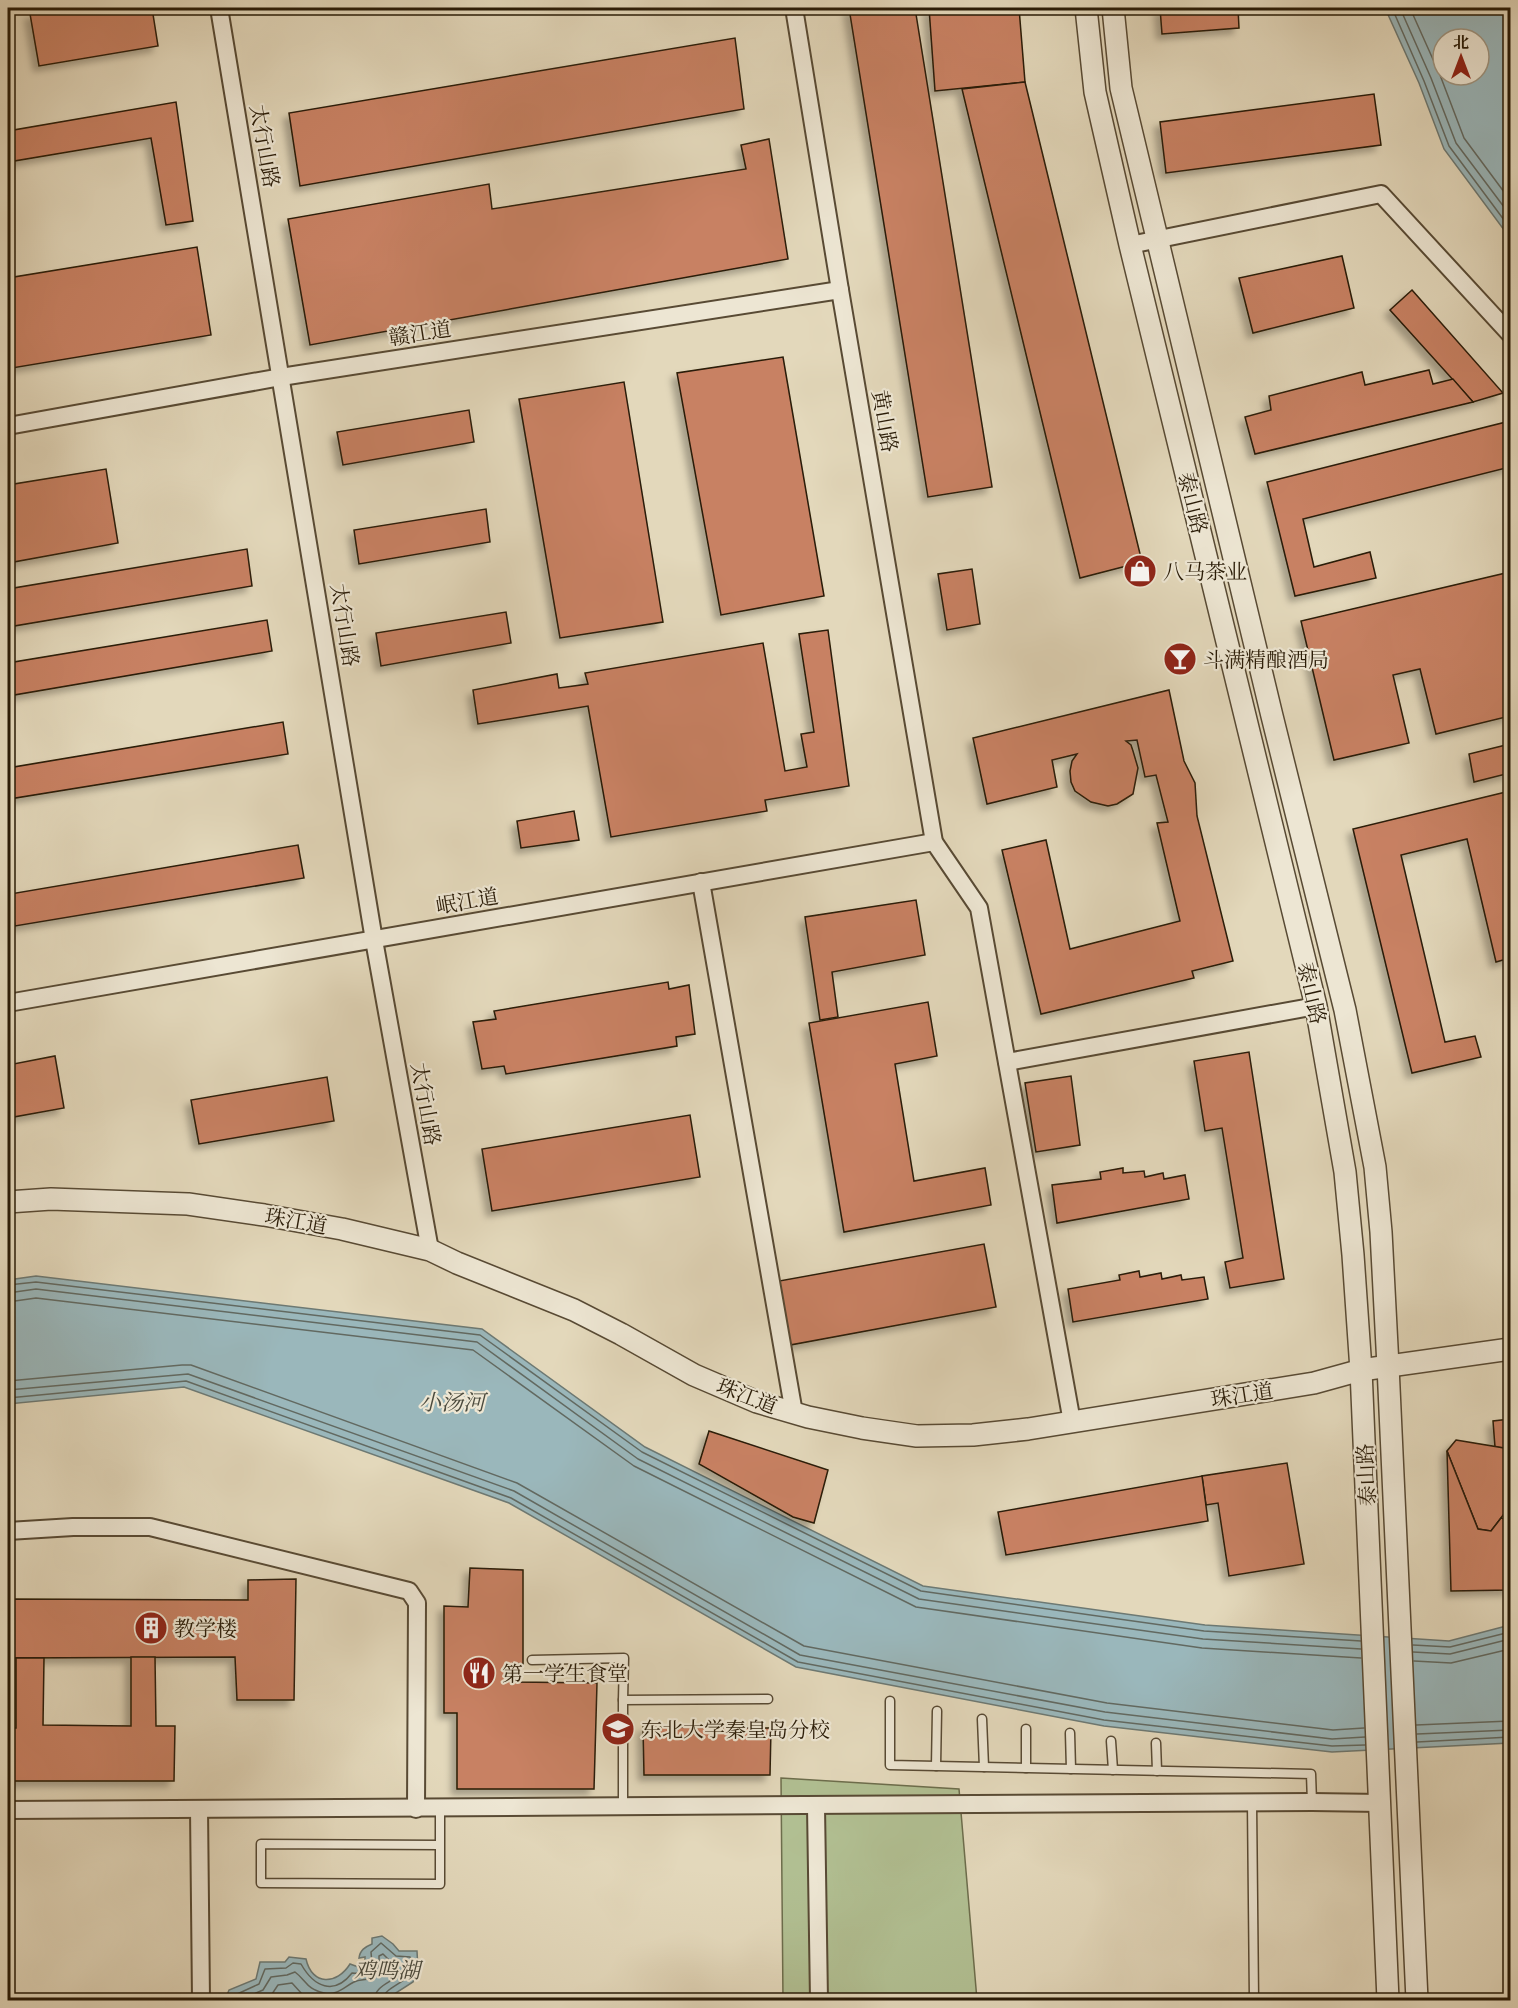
<svg xmlns="http://www.w3.org/2000/svg" width="1518" height="2008" viewBox="0 0 1518 2008" font-family="'EB Garamond','Noto Serif SC',serif">
<defs>
<filter id="shadow"><feDropShadow dx="-5.5" dy="5.5" stdDeviation="3" flood-color="#0004"/></filter>
</defs>
<rect width="100%" height="100%" fill="#e3d8bb"/>
<filter id="stains"><feTurbulence type="fractalNoise" baseFrequency=".00333" numOctaves="4"/><feColorMatrix values="0 0 0 0 .2 0 0 0 0 .09 0 0 0 0 .02 0 0 0 .5 -.17"/></filter>
<radialGradient id="worn" r=".72"><stop offset=".6" stop-color="#630" stop-opacity="0"/><stop offset="1" stop-color="#630" stop-opacity=".3"/></radialGradient>
<polygon fill="#b1bf92" stroke="#6d6d4c" stroke-width="1.5" points="781,1778 959,1789 977,2000 783,2000"/>
<g fill="#9ab7bb" stroke="#6d7973" stroke-width="1.5" fill-rule="evenodd">
<path d="M1385,8h125v230l-66,-89 -25,-66zM1443,39h36v36h-36z"/>
<polygon points="36,1276 482,1329 645,1447 923,1586 1205,1625 1449,1641 1510,1625 1510,1743 1332,1752 1104,1726 796,1667 509,1503 184,1387 8,1404 8,1280"/>
<path d="M382,1936l11,8 6,7h18l1,19 -5,12 -28,18h-160l4,-10 27,-11 4,-17h25l4,-5 17,2c6,27 31,26 44,5l11,4 4,-2v-9l-6,1c1,-8 6,-11 13,-14v-6z"/>
</g>
<g fill="none" stroke-linecap="round" stroke-linejoin="round">
<g stroke="#626961" stroke-width="1.5">
<polyline points="1392,8 1424,81 1449,146 1510,228"/>
<polyline points="1400,8 1431,78 1456,143 1510,215"/>
<polyline points="1410,8 1440,75 1464,138 1510,200"/>
<polyline points="8,1285 36,1282 480,1335 642,1452 921,1591 1204,1631 1361,1641"/>
<polyline points="8,1293 36,1289 477,1342 638,1459 919,1599 1203,1639 1361,1649"/>
<polyline points="8,1302 36,1298 473,1350 634,1466 916,1607 1202,1648 1361,1658"/>
<polyline points="8,1381 182,1365 191,1365 517,1483 804,1646 1107,1703 1333,1730 1364,1728"/>
<polyline points="8,1390 188,1374 514,1491 800,1655 1105,1712 1332,1739 1365,1737"/>
<polyline points="8,1398 186,1381 511,1498 798,1662 1104,1720 1332,1746 1365,1745"/>
<polyline points="1413,1645 1450,1647 1510,1632"/>
<polyline points="1413,1652 1450,1654 1510,1639"/>
<polyline points="1414,1661 1451,1663 1510,1649"/>
<polyline points="1416,1725 1510,1721"/>
<polyline points="1417,1734 1510,1730"/>
<polyline points="1417,1742 1510,1737"/>
<path d="M231,2000l4,-5 24,-11 6,-15 21,-1 7,-5 8,1c13,23 33,32 51,9 18,2 21,-4 19,-21l10,-9 15,13 14,1c15,23 -26,27 -28,43"/>
<path d="M240,2000l23,-10 8,-13 16,-2 8,-3c12,9 11,17 29,21 13,3 20,-6 30,-11 8,-4 15,0 22,-8 4,-5 3,-12 3,-18l4,-2 8,8 11,3 2,3c-7,15 -28,14 -30,32"/>
<polyline points="263,2000 272,1994 278,1985 292,1983 302,1994 318,2000"/>
</g>
</g>
<g fill="#c88163" stroke="#291b07" stroke-width="1.5" filter="url(#shadow)">
<polygon points="72,8 152,8 158,46 39,66 30,14"/>
<polygon points="849,8 915,8 992,487 928,497"/>
<polygon points="929,8 1019,8 1025,82 935,91"/>
<polygon points="1160,8 1238,8 1239,28 1162,34"/>
<polygon points="735,38 744,109 300,186 289,113"/>
<polygon points="1025,82 1142,562 1080,578 962,89"/>
<polygon points="1374,94 1381,145 1166,173 1160,122"/>
<polygon points="176,102 193,221 166,225 151,138 8,162 8,131"/>
<polygon points="769,139 788,259 310,345 288,219 489,184 492,209 746,169 741,145"/>
<polygon points="197,247 211,335 12,368 8,345 8,278"/>
<polygon points="1342,256 1354,308 1253,333 1239,278"/>
<polygon points="1412,290 1503,393 1473,402 1390,310"/>
<polygon points="783,357 824,596 721,615 677,373"/>
<polygon points="1429,370 1433,384 1453,379 1473,402 1255,454 1245,417 1271,410 1269,396 1362,372 1365,385"/>
<polygon points="624,382 663,622 560,638 519,399"/>
<polygon points="469,410 474,442 343,465 337,432"/>
<polygon points="1506,422 1510,440 1510,467 1303,519 1314,567 1370,552 1376,578 1295,596 1267,482"/>
<polygon points="106,469 118,543 8,563 8,485"/>
<polygon points="486,509 490,542 359,564 354,530"/>
<polygon points="247,549 252,586 8,627 8,589"/>
<polygon points="972,569 980,624 947,630 938,574"/>
<polygon points="1510,572 1510,716 1436,734 1420,669 1393,675 1409,743 1334,760 1301,621"/>
<polygon points="506,612 511,643 381,666 376,633"/>
<polygon points="267,620 272,651 8,696 8,663"/>
<polygon points="828,630 849,786 765,800 767,811 611,837 588,706 478,724 473,690 557,674 559,688 588,684 585,673 763,643 785,771 807,767 801,734 814,732 799,634"/>
<polygon points="1169,690 1184,761 1195,783 1197,816 1233,961 1192,971 1194,978 1041,1014 1002,850 1046,840 1070,949 1180,921 1157,823 1168,822 1156,775 1145,777 1137,740 1126,741 1131,745 1133,751 1138,768 1133,794 1117,804 1108,806 1091,802 1075,791 1071,782 1070,771 1072,761 1077,754 1052,760 1057,787 987,804 973,738"/>
<polygon points="283,722 288,754 9,799 8,768"/>
<polygon points="1510,744 1510,773 1474,782 1469,754"/>
<polygon points="1510,791 1510,958 1496,962 1467,839 1401,855 1445,1042 1475,1036 1481,1057 1412,1073 1353,829"/>
<polygon points="574,811 579,840 521,848 517,821"/>
<polygon points="298,845 304,878 15,926 10,894"/>
<polygon points="916,900 925,955 832,972 838,1017 820,1020 805,917"/>
<polygon points="668,982 669,989 689,985 695,1034 676,1037 677,1046 506,1074 504,1066 482,1069 473,1022 496,1019 494,1011"/>
<polygon points="928,1002 937,1056 895,1064 914,1181 985,1168 991,1205 844,1232 809,1023"/>
<polygon points="1249,1052 1284,1279 1230,1288 1225,1262 1243,1258 1222,1128 1205,1131 1194,1061"/>
<polygon points="55,1056 64,1108 8,1118 8,1065"/>
<polygon points="1071,1076 1080,1145 1036,1152 1025,1083"/>
<polygon points="327,1077 334,1121 199,1144 191,1100"/>
<polygon points="690,1115 700,1177 492,1211 482,1149"/>
<polygon points="1123,1168 1123,1173 1144,1171 1145,1177 1163,1173 1164,1179 1185,1175 1189,1199 1057,1223 1052,1185 1101,1179 1100,1172"/>
<polygon points="984,1244 996,1307 790,1345 779,1281"/>
<polygon points="1139,1271 1140,1277 1161,1273 1162,1279 1181,1275 1182,1280 1204,1277 1208,1299 1073,1322 1068,1289 1120,1280 1119,1275"/>
<polygon points="1510,1419 1510,1449 1495,1447 1493,1421"/>
<polygon points="709,1431 828,1470 814,1523 793,1517 699,1464"/>
<polygon points="1456,1440 1510,1449 1510,1506 1491,1531 1478,1529 1447,1451"/>
<polygon points="1447,1451 1478,1529 1491,1531 1501,1518 1510,1520 1510,1590 1451,1591"/>
<polygon points="1287,1463 1304,1564 1229,1576 1218,1503 1206,1505 1202,1476"/>
<polygon points="1202,1476 1208,1521 1006,1555 998,1512"/>
<polygon points="470,1568 523,1570 523,1664 513,1663 515,1682 597,1683 594,1789 457,1789 457,1713 444,1713 444,1606 468,1607"/>
<polygon points="296,1579 294,1700 237,1700 235,1657 8,1658 8,1599 248,1600 248,1580"/>
<polygon points="131,1657 155,1657 156,1726 175,1726 174,1781 8,1781 8,1728 16,1728 16,1658 44,1658 43,1725 131,1726"/>
<polygon points="643,1727 771,1728 770,1775 644,1775"/>
</g>
<g fill="none" stroke-linecap="round" stroke-linejoin="round">
<defs>
<g id="service">
<polyline points="532,1660 624,1658 623,1700"/>
<polyline points="890,1701 890,1765 1311,1774 1312,1802"/>
<polyline points="982,1719 984,1767"/>
<polyline points="1026,1729 1026,1768"/>
<polyline points="1070,1733 1071,1769"/>
<polyline points="1111,1741 1113,1770"/>
<polyline points="1156,1743 1157,1771"/>
<polyline points="936,1766 937,1711"/>
<polyline points="1252,1803 1254,2000"/>
<polyline points="623,1806 623,1700 768,1699"/>
<polyline points="440,1845 261,1844 261,1883 440,1884 440,1809"/>
</g>
<g id="minor">
<polyline points="219,8 374,940 430,1250"/>
<polyline points="794,8 840,290 934,842 979,908 1072,1422"/>
<polyline points="1130,245 1381,194 1510,334"/>
<polyline points="8,426 281,377 840,290"/>
<polyline points="701,882 794,1413"/>
<polyline points="8,1003 934,842"/>
<polyline points="1007,1062 1316,1006"/>
<polyline points="8,1531 73,1527 150,1527 409,1591 417,1603 416,1809"/>
<polyline points="816,1807 819,2000"/>
<polyline points="199,1809 201,2000"/>
<path d="M8,1810c434,-2 869,-3 1304,-8l69,1"/>
</g>
<g id="tertiary">
<polyline points="1086,8 1095,92 1130,245 1316,1006 1345,1172 1353,1255 1361,1370 1388,2000"/>
<polyline points="1113,8 1121,88 1272,716 1345,1010 1375,1167 1381,1232 1388,1366 1417,2000"/>
<polyline points="8,1202 51,1199 188,1204 264,1215 342,1229 430,1250 457,1263 574,1310 621,1334 694,1375 757,1402 808,1417 862,1428 917,1436 973,1435 1028,1429 1314,1383 1361,1370 1510,1349"/>
</g>
</defs>
<use href="#service" stroke="#584a34" stroke-width="11"/>
<use href="#minor" stroke="#584a34" stroke-width="20"/>
<use href="#tertiary" stroke="#584a34" stroke-width="24"/>
<use href="#service" stroke="#ede6d3" stroke-width="8"/>
<use href="#minor" stroke="#ede6d3" stroke-width="16"/>
<use href="#tertiary" stroke="#ede6d3" stroke-width="21"/>
</g>
<defs>
<symbol id="shop-disc" viewBox="-11 -11 22 22"><circle r="9.5" fill="#8f2418" stroke="#ede6d3"/><path d="M-5-2.5h2.3a2.7 3.5 0 0 1 5.4 0H5L5.5 6h-11ZM-1.5-2.5h3a1.5 2.3 0 0 0-3 0Z" fill="#fff"/></symbol>
<symbol id="bar-disc" viewBox="-11 -11 22 22"><circle r="9.5" fill="#8f2418" stroke="#ede6d3"/><path d="M-6-5H6L.8 .8V4.5H3.5V6h-7V4.5H-.8V.8Z" fill="#fff"/></symbol>
<symbol id="building-disc" viewBox="-11 -11 22 22"><circle r="9.5" fill="#8f2418" stroke="#ede6d3"/><path d="M-4-6H4V6H1V3H-1V6H-4ZM-2.5-4.3h1.7v1.8h-1.7ZM.8-4.3h1.7v1.8H.8ZM-2.5-1h1.7V.8h-1.7ZM.8-1h1.7V.8H.8Z" fill="#fff"/></symbol>
<symbol id="restaurant-disc" viewBox="-11 -11 22 22"><circle r="9.5" fill="#8f2418" stroke="#ede6d3"/><path d="M-5-6h1v4h1v-4h1v4h1v-4h1v5L-1.5 .5V6h-2V.5L-5-1ZM5-6V6H3V1.5H1.5Q1.5-4 5-6Z" fill="#fff"/></symbol>
<symbol id="university-disc" viewBox="-11 -11 22 22"><circle r="9.5" fill="#8f2418" stroke="#ede6d3"/><path d="M0-5L7-2L0 1L-7-2ZM-4 1L0 2.5L4 1V4Q0 6-4 4Z" fill="#fff"/></symbol>
</defs>
<g fill-rule="evenodd">
<use href="#shop-disc" x="1121" y="552" width="38" height="38"/>
<use href="#bar-disc" x="1161" y="640" width="38" height="38"/>
<use href="#building-disc" x="132" y="1609" width="38" height="38"/>
<use href="#restaurant-disc" x="460" y="1654" width="38" height="38"/>
<use href="#university-disc" x="599" y="1710" width="38" height="38"/>
</g>
<g text-anchor="middle" dominant-baseline="central" stroke-width="4.5" stroke-linejoin="round" paint-order="stroke">
<g font-size="21" fill="#291b07" stroke="#ede6d3">
<text transform="translate(265 146) rotate(80)">太行山路</text>
<text transform="translate(420 333) rotate(-9)">赣江道</text>
<text transform="translate(885 421) rotate(80)">黄山路</text>
<text transform="translate(1193 503) rotate(76)">泰山路</text>
<text transform="translate(345 625) rotate(81)">太行山路</text>
<text transform="translate(467 901) rotate(-10)">岷江道</text>
<text transform="translate(1312 993) rotate(77)">泰山路</text>
<text transform="translate(426 1104) rotate(80)">太行山路</text>
<text transform="translate(296 1221) rotate(10)">珠江道</text>
<text transform="translate(1242 1395) rotate(-9)">珠江道</text>
<text transform="translate(747 1396) rotate(21)">珠江道</text>
<text transform="translate(1366 1475) rotate(-93)">泰山路</text>
</g>
<g font-size="21" fill="#291b07" stroke="#ede6d3" text-anchor="start">
<text x="1163" y="571">八马茶业</text>
<text x="1203" y="659">斗满精酿酒局</text>
<text x="174" y="1628">教学楼</text>
<text x="502" y="1673">第一学生食堂</text>
<text x="641" y="1729">东北大学秦皇岛分校</text>
</g>
<g font-size="22" font-style="italic" fill="#4b4a3d" stroke="#ede6d3">
<text x="452" y="1402">小汤河</text>
<text x="387" y="1970">鸡鸣湖</text>
</g>
</g>
<rect width="1518" height="2008" fill="none" stroke="#e3d8bb" stroke-width="30"/>
<rect x="9" y="9" width="1500" height="1990" fill="none" stroke="#291b07" stroke-width="3"/>
<rect x="15" y="15" width="1488" height="1978" fill="none" stroke="#291b07" stroke-width="1.5"/>
<g transform="translate(1461 57)"><circle r="28" fill="#ede6d3" stroke="#9f9581" stroke-width="1.5"/>
<path d="M0-4.5L10 22L0 15L-10 22Z" fill="#8f2418"/>
<text y="-9" font-size="16" font-weight="bold" text-anchor="middle" fill="#291b07">北</text>
</g>
<rect width="100%" height="100%" filter="url(#stains)"/>
<rect width="100%" height="100%" fill="url(#worn)"/>
</svg>
